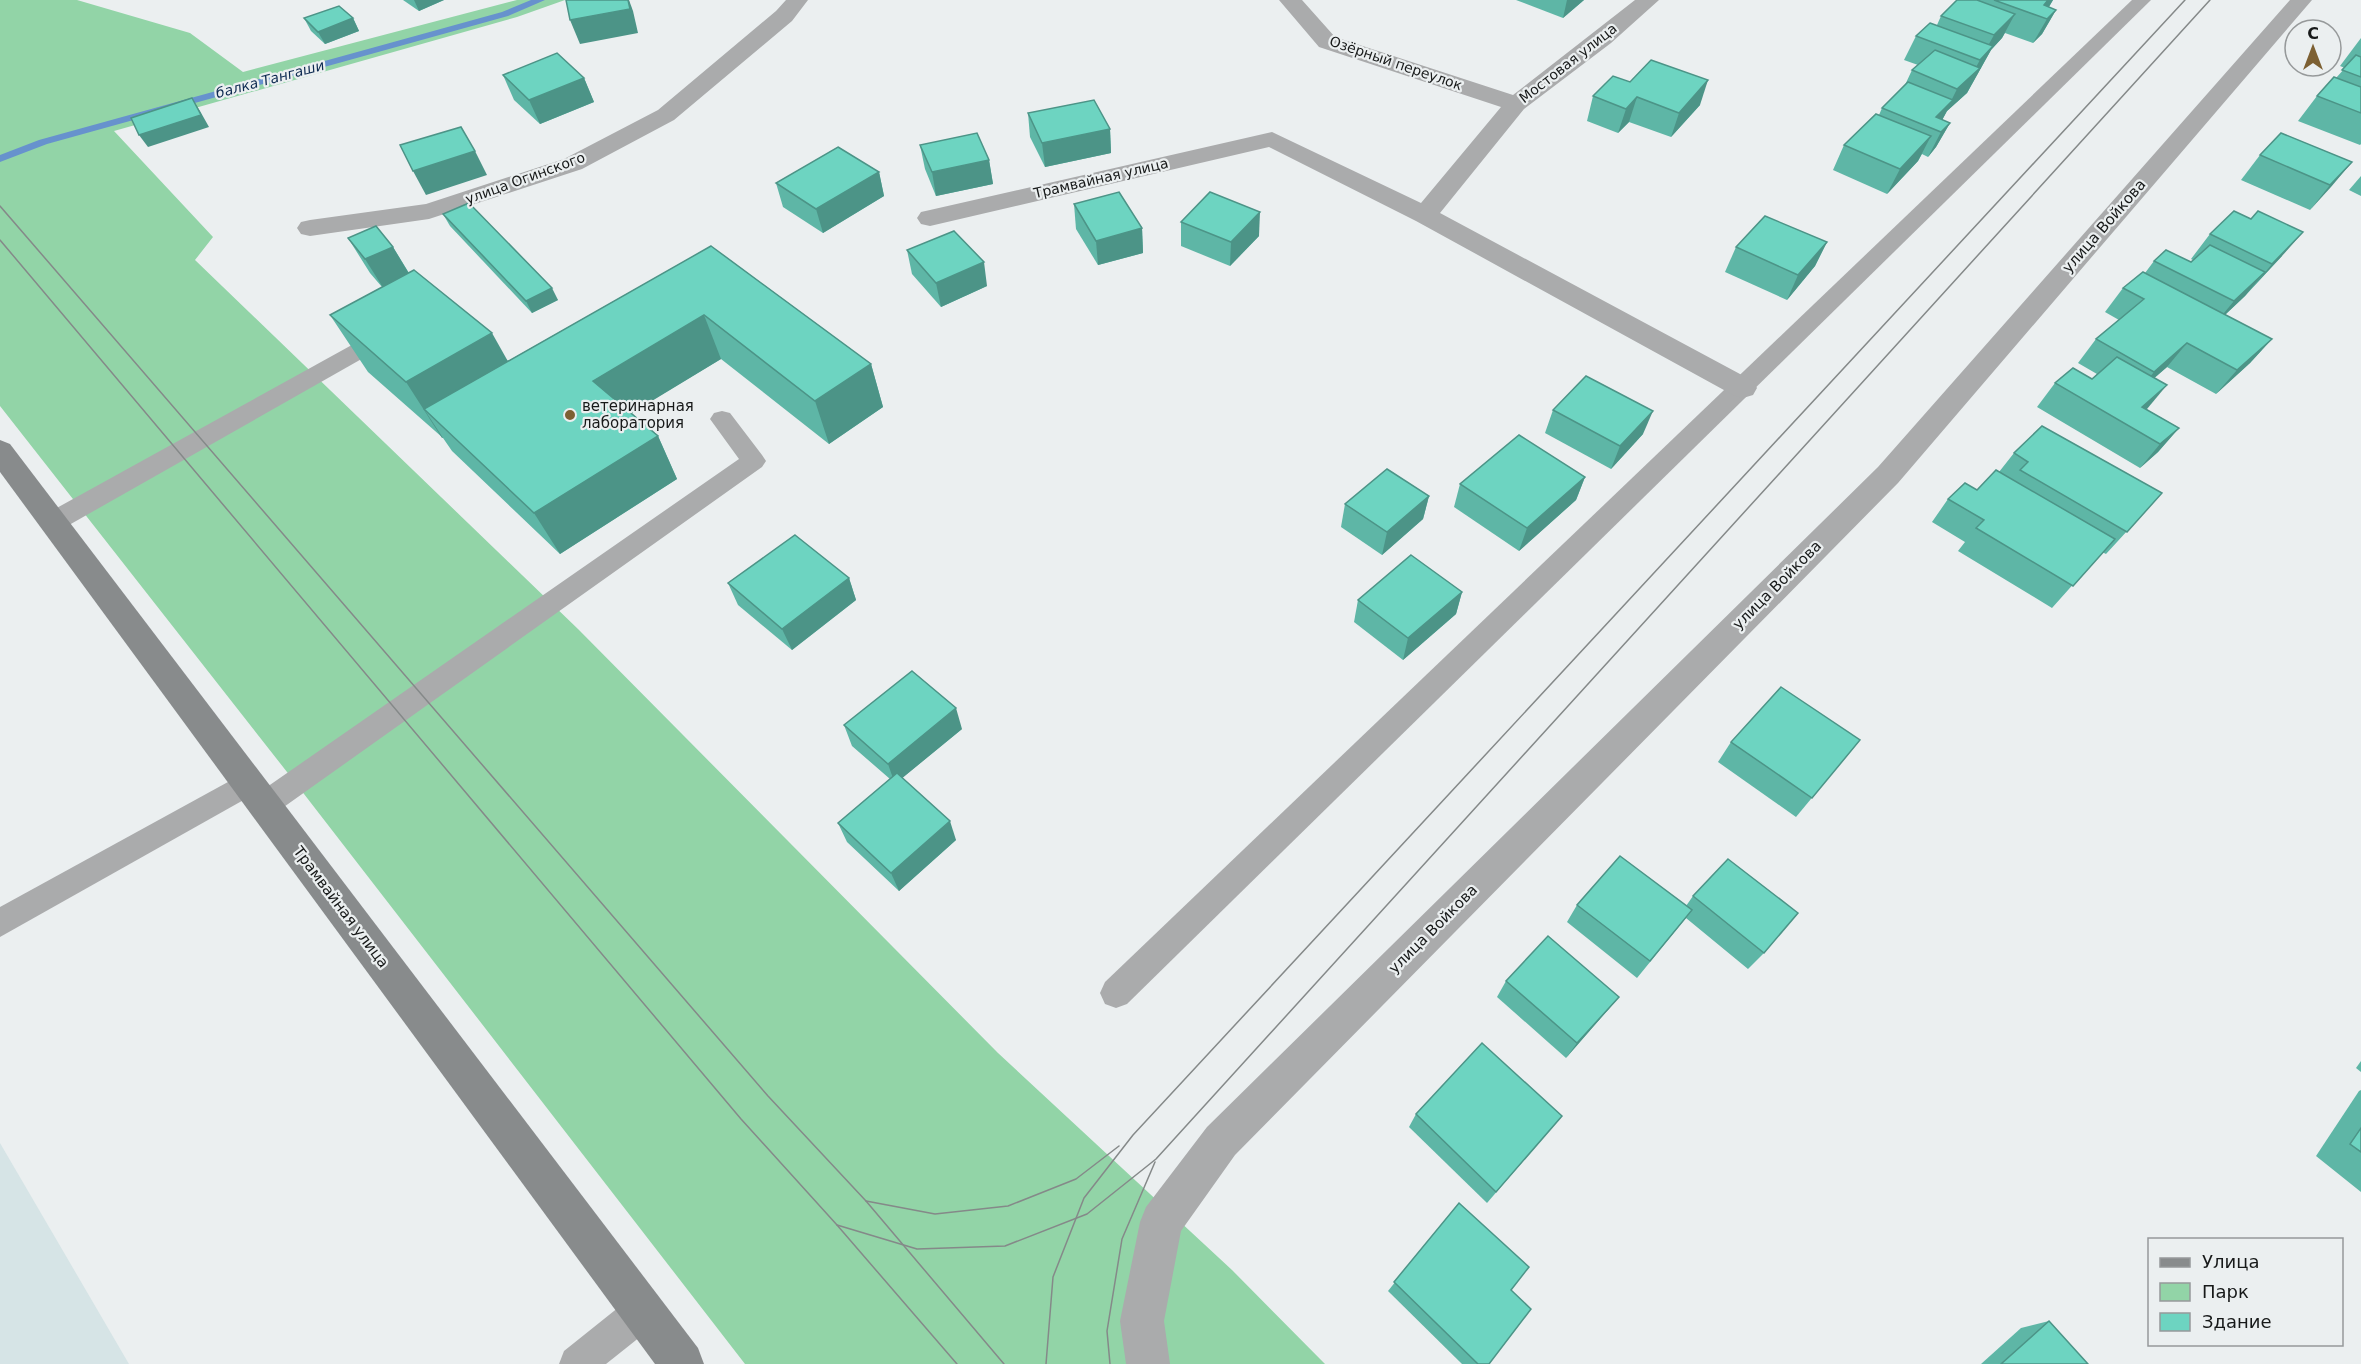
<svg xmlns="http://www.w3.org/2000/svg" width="2361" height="1364" viewBox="0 0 2361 1364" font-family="'DejaVu Sans',sans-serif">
<rect width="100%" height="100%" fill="#ebeff0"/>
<polygon fill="#d6e4e6" points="0,1143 129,1364 0,1364"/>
<polygon fill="#92d4a7" points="0,0 77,0 190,33 243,72 517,0 565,0 517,17 114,131 213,237 195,260 578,629 998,1053 1232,1270 1325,1364 745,1364 287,772 0,406"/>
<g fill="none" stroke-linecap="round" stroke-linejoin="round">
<polygon fill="#6792cd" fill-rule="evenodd" points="531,0 545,0 508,16 47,144 0,162 0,155 39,140 502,12"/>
<g fill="#aaabac" fill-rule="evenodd">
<polygon points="2132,0 2151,0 1127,1004 1116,1008 1105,1004 1100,993 1105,982"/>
<polygon points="387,327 395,330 398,335 395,340 62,529 53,531 44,529 41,522 44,515 379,330"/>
<polygon points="722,411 730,413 762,455 766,461 762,467 274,814 264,818 254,814 250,805 254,796 739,459 710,419 714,413"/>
<polygon points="248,771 258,774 262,783 258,792 0,937 0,907"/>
<polygon points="642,1294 655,1299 660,1312 655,1325 606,1364 559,1364 564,1351 629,1299"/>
</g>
<g fill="#aaabac" fill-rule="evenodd">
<polygon points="786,0 808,0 792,21 674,120 582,169 429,219 310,236 301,234 297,228 301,222 310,220 426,204 564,159 658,110 776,11"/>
<polygon points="1279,0 1302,0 1335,37 1513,95 1635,0 1659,0 1611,43 1524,109 1440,213 1753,381 1757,388 1753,395 1743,398 1733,395 1416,221 1269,147 930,226 921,224 917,218 921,212 930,210 1272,132 1421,203 1501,107 1319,47"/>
<polygon points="2290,0 2312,0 1898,483 1235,1155 1181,1231 1164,1321 1170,1364 1126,1364 1120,1321 1140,1222 1146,1207 1207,1127 1878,467"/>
</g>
<polygon fill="#888b8c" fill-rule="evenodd" points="0,440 10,444 698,1348 704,1364 655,1364 0,472"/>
<g stroke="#858989" stroke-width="1.5">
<polyline points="0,206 768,1096 866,1201 1004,1364"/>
<polyline points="0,240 741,1119 837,1225 957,1364"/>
<polyline points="866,1201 935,1214 1008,1206 1076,1179 1119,1146"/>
<polyline points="837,1225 917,1249 1005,1246 1087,1214 1156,1159 2210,0"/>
<polyline points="1046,1364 1053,1277 1084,1198 1133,1135 2185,0"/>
<polyline points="1110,1364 1107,1331 1122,1239 1155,1162"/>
</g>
</g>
<g fill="#5eb6a6">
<polygon points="403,0 444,0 419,11"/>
<polygon points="1516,0 1584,0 1563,18"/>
<polygon points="1957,0 2053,0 2049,7 2056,10 2042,34 2033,43 2005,33 2002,38 1991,50 1967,93 1947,111 1942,120 1950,123 1936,147 1928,157 1922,154 1918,161 1887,194 1833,170 1844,145 1879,115 1882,108 1905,85 1912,70 1918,65 1904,60 1916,36 1937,25 1941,16"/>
<polygon points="304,18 353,18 359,31 325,44 311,31"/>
<polygon points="2361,38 2361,144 2360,145 2298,121 2317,96 2336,78 2345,68 2340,66"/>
<polygon points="503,75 584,78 594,102 540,124 514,100"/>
<polygon points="1630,82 1700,105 1671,137 1629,122 1618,133 1587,121 1593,96"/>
<polygon points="1028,113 1110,129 1111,153 1045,167 1030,137"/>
<polygon points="2281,133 2352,162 2310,210 2241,180 2260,155"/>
<polygon points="920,145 989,160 993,184 936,196 925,169"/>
<polygon points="879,172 884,196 823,233 783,207 776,183"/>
<polygon points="2361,176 2361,196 2349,190"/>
<polygon points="1074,204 1142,228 1143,253 1098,265 1076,229"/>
<polygon points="443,214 558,300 532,313 450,226"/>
<polygon points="1181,222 1259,236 1230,266 1181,246"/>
<polygon points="2210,234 2282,256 2245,296 2225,315 2272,339 2250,363 2216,394 2167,367 2154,378 2146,409 2179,428 2158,452 2140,468 2037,407 2055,383 2092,379 2097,374 2078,363 2096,339 2119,320 2105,312 2123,288 2145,273 2154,261 2191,262 2193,260 2191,259"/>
<polygon points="348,238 393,247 409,273 508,361 711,246 871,364 883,407 829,444 721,359 631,413 658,436 677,479 560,554 452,451 443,438 368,372 330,315 382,287 370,273"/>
<polygon points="1827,242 1815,266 1787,300 1725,272 1736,247"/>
<polygon points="907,250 987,286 941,307 912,274"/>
<polygon points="1553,410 1643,434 1611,469 1545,433"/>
<polygon points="2014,453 2162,493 2106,554 2102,552 2052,608 1958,551 1965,542 1932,522 1948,499 1977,490 1999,472"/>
<polygon points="1585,477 1576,500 1519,551 1454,507 1460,484"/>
<polygon points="1429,496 1423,519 1382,555 1341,527 1345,504"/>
<polygon points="849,578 856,600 792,650 738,605 728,583"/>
<polygon points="1462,592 1456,614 1403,660 1354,622 1358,600"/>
<polygon points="844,725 962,729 902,778 956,840 899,891 847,842 838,823 890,779 852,746"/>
<polygon points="1860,740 1796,817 1718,762 1731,742"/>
<polygon points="1693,896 1764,953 1748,969 1686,918 1637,978 1567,922 1577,905 1686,906"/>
<polygon points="1506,981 1619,997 1606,1012 1566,1058 1497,997"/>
<polygon points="2361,1061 2361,1072 2356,1068"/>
<polygon points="2361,1090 2361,1192 2316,1156 2359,1091"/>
<polygon points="1416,1114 1562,1116 1487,1203 1409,1127"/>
<polygon points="1459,1203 1511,1290 1489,1364 1462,1364 1388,1291"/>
<polygon points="2049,1321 2088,1364 1981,1364 2021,1328"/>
</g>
<g fill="#4c9487">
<polygon points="414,0 444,0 419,11"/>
<polygon points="628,0 629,0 633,11 638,33 580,44 570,20"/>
<polygon points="1567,0 1584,0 1563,18"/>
<polygon points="2048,0 2053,0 2045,13 2044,5"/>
<polygon points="2056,10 2042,34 2033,43 2047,19"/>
<polygon points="2015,14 2002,38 1991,50 1967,93 1947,111 1940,124 1936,117 1950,103 1957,89 1971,76 1994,35"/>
<polygon points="353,18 359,31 325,44 318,32"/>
<polygon points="584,78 594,102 540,124 529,100"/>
<polygon points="1708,80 1700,105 1671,137 1679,113"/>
<polygon points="1637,97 1629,122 1618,133 1626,109"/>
<polygon points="192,98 200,111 209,127 148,147 139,135"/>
<polygon points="1950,123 1936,147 1928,157 1941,132"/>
<polygon points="1110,129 1111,153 1045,167 1042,143"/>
<polygon points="1931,136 1918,161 1887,194 1900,169"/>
<polygon points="475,151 487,175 426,195 413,171"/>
<polygon points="989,160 993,184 936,196 932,172"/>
<polygon points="2352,162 2331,187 2310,210 2330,185"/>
<polygon points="879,172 884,196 823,233 816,209"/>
<polygon points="1260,212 1259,236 1230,266 1231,242"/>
<polygon points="1142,228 1143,253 1098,265 1096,241"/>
<polygon points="2303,232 2282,256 2252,288 2272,264"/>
<polygon points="1827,242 1815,266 1787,300 1798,275"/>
<polygon points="393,247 414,282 387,294 365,259"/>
<polygon points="984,262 987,286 941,307 936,283"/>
<polygon points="2265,272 2245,296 2214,325 2234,301"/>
<polygon points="552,288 558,300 532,313 526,301"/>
<polygon points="704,315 721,359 614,424 593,381"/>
<polygon points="492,333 524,390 424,409 443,438 442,438 406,382"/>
<polygon points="2272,339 2250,363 2216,394 2237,370"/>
<polygon points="2187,343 2167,367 2135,395 2154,372"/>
<polygon points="871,364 883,407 829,444 815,401"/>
<polygon points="2167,385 2147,409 2128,425 2142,407"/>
<polygon points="1653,411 1643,434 1611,469 1620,446"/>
<polygon points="2179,428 2158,452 2140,468 2160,444"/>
<polygon points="658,436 677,479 560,554 534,513"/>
<polygon points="1585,477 1576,500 1519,551 1527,528"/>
<polygon points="1429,496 1423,519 1382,555 1387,532"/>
<polygon points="849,578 856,600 792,650 782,629"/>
<polygon points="1462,592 1456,614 1403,660 1408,638"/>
<polygon points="956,708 962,729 895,784 888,764"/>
<polygon points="950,821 956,840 899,891 891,873"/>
<polygon points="1619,997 1606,1012 1566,1058 1577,1043"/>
</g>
<g fill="#6dd4c1" stroke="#4c9487" stroke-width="1.5">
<polygon points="566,0 628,0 630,9 570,20"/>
<polygon points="1957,0 1977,0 2015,14 1994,35 1941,16"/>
<polygon points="1994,0 2048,0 2044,5 2056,10 2047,19"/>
<polygon points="339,6 353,18 318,32 304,18"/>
<polygon points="1930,23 1993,46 1980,60 1916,36"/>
<polygon points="1935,50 1980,68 1957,89 1912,70"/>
<polygon points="557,53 584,78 529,100 503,75"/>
<polygon points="2356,55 2361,57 2361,77 2342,70"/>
<polygon points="1651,60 1708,80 1679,113 1637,97 1626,109 1593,96 1613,76 1630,82"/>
<polygon points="2334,77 2361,87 2361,113 2317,96"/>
<polygon points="1908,82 1953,100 1936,117 1950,123 1941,132 1882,108"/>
<polygon points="192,98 201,115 139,135 131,118"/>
<polygon points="1094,100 1110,129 1042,143 1028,113"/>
<polygon points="1876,114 1931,136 1900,169 1844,145"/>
<polygon points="461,127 475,151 413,171 400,145"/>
<polygon points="977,133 989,160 932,172 920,145"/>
<polygon points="2281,133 2352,162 2330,185 2260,155"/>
<polygon points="838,147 879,172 816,209 776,183"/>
<polygon points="1119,192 1142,228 1096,241 1074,204"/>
<polygon points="1210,192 1260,212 1231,242 1181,222"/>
<polygon points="469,203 552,288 526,301 443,214"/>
<polygon points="2234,211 2251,219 2258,211 2303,232 2272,264 2210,234"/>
<polygon points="1765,216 1827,242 1798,275 1736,247"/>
<polygon points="376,226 393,247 365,259 348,238"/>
<polygon points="954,231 984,262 936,283 907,250"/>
<polygon points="2210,245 2265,272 2234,301 2154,261 2166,250 2191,262"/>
<polygon points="711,246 871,364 815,401 704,315 593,381 658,436 534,513 424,409"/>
<polygon points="414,270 492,333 406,382 330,315"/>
<polygon points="2143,272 2272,339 2237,370 2187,343 2154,372 2096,339 2144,299 2123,288"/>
<polygon points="2117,357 2167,385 2142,407 2179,428 2160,444 2055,383 2073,368 2092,379"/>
<polygon points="1586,376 1653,411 1620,446 1553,410"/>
<polygon points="2042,426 2162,493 2127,532 2020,470 2028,462 2014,453"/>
<polygon points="1519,435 1585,477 1527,528 1460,484"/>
<polygon points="1387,469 1429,496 1387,532 1345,504"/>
<polygon points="1996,470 2115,539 2073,586 1976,528 1984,520 1948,499 1965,483 1977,490"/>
<polygon points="795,535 849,578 782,629 728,583"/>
<polygon points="1411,555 1462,592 1408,638 1358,600"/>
<polygon points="912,671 956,708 888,764 844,725"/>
<polygon points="1781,687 1860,740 1812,798 1731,742"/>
<polygon points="897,773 950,821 891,873 838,823"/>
<polygon points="1620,856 1692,910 1650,961 1577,905"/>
<polygon points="1728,859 1798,913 1764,953 1693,896"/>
<polygon points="1548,936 1619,997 1577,1043 1506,981"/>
<polygon points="1482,1043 1562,1116 1496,1192 1416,1114"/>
<polygon points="2361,1128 2361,1152 2350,1144"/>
<polygon points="1459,1203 1529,1267 1511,1290 1531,1309 1489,1364 1478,1364 1394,1282"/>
<polygon points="2049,1321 2088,1364 2001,1364"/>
</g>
<circle fill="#7d6033" stroke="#ebeff0" stroke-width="2" cx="570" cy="415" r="6"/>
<g text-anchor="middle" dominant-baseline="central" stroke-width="4.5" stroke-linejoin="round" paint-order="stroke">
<g font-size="14" fill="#171919" stroke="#ebeff0">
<text transform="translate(1396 63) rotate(19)">Озёрный переулок</text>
<text transform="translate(1568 63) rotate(-38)">Мостовая улица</text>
<text transform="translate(525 178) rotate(-20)">улица Огинского</text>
<text transform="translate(1101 178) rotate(-13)">Трамвайная улица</text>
</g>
<g font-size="14" font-style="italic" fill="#0b284f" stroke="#ebeff0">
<text transform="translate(270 79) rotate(-15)">балка Тангаши</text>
</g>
<g font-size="15" fill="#171919" stroke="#ebeff0">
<text transform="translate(2104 226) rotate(-49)">улица Войкова</text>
<text transform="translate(1777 585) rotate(-45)">улица Войкова</text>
<text transform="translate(341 907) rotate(53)">Трамвайная улица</text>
<text transform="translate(1433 929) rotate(-45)">улица Войкова</text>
</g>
<g font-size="15" fill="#171919" stroke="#ebeff0" text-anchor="start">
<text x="582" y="406">ветеринарная<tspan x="582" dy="17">лаборатория</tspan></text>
</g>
</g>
<rect x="2148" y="1238" width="195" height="108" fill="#ebeff0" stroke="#96999a" stroke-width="1.5"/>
<rect x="2160" y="1258" width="30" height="9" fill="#888b8c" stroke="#96999a" stroke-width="1.5"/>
<text x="2202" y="1268" font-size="18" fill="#171919">Улица</text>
<rect x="2160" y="1283" width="30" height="18" fill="#92d4a7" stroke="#96999a" stroke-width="1.5"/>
<text x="2202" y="1298" font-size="18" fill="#171919">Парк</text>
<rect x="2160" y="1313" width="30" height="18" fill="#6dd4c1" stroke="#96999a" stroke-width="1.5"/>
<text x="2202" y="1328" font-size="18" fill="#171919">Здание</text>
<g transform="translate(2313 48)"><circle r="28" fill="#ebeff0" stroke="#96999a" stroke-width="1.5"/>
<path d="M0-4.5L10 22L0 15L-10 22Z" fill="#7d6033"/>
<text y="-9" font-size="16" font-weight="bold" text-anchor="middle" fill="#171919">С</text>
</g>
</svg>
